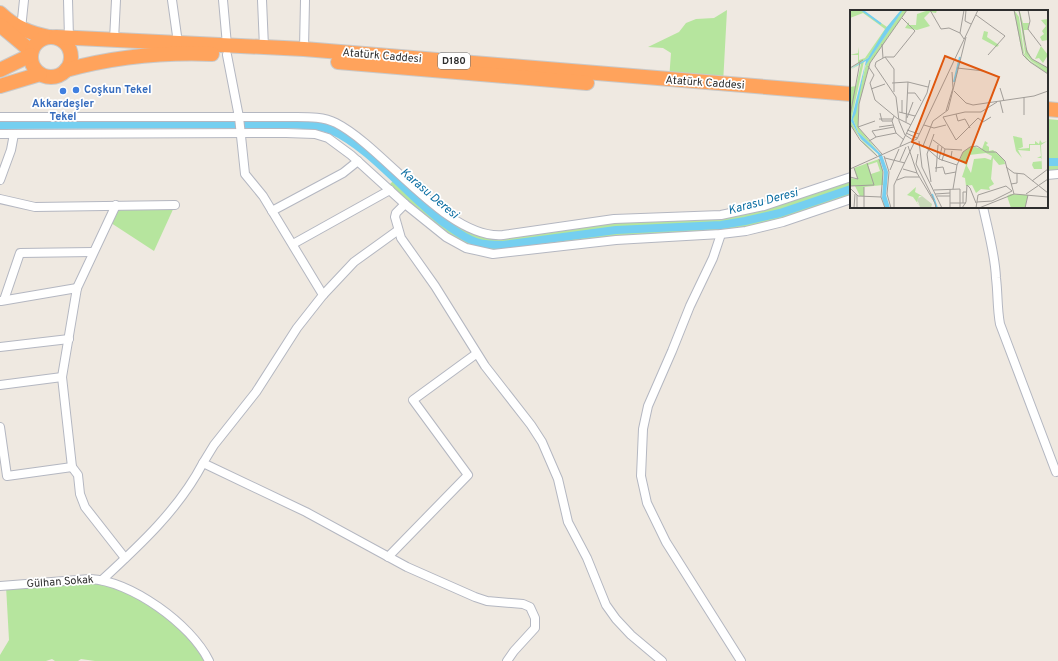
<svg xmlns="http://www.w3.org/2000/svg" width="1058" height="661" viewBox="0 0 1058 661" font-family="Overpass,sans-serif">
<rect width="100%" height="100%" fill="#efe9e1"/>
<g fill="#b6e59e">
<polygon points="727,10 723,84 669,80 671,53 663,48 648,47 679,32 686,23 696,19 714,18"/>
<polygon points="1047,119 1058,120 1058,174 1047,175"/>
<polygon points="400,174 439,208 487,235 614,219 721,215 851,177 851,199 770,226 517,253 466,248 387,187"/>
<polygon points="116,205 175,205 154,251 108,221"/>
<polygon points="102,580 171,616 209,661 95,661 81,659 78,661 55,661 52,659 46,661 0,661 0,655 9,640 6,586"/>
</g>
<g fill="none" stroke-linecap="round" stroke-linejoin="round">
<g stroke="#75cff0" stroke-width="8">
<path d="M0,125l285,-1c15,1 32,0 46,6 39,17 78,67 113,93 10,7 20,15 32,19 8,3 18,3 27,3l113,-15 105,-5 24,-4 35,-8 71,-24"/>
<polyline points="1047,162 1058,162"/>
</g>
<defs>
<g id="street">
<polyline points="68,0 69,38"/>
<polyline points="172,0 178,43"/>
<polyline points="223,0 227,45"/>
<polyline points="262,0 264,47"/>
<polyline points="21,29 24,0"/>
<polyline points="114,40 116,0"/>
<polyline points="304,49 305,0"/>
<polyline points="227,55 239,117 245,174 263,196 323,295"/>
<path d="M0,117h297c13,0 27,0 39,6 49,25 111,117 167,112l111,-16 107,-4 43,-9 87,-29"/>
<polyline points="0,134 286,133 315,134 328,138 351,155 405,204 446,237 466,248 493,254 616,240 721,234 746,231 783,222 851,199"/>
<polyline points="1047,175 1058,174"/>
<polyline points="0,180 11,150 14,134"/>
<polyline points="0,199 35,207 175,205"/>
<polyline points="405,204 396,213 395,217 401,238 435,286 485,366 531,425 542,442 558,479 568,522 587,558 606,605 616,619 631,635 662,661"/>
<polyline points="116,205 77,288 62,377 72,467 78,475 80,494 85,507 125,558"/>
<path d="M983,207c5,23 12,47 13,71 2,16 1,30 4,46l56,148"/>
<polyline points="272,211 343,173 358,161"/>
<polyline points="397,231 354,262 323,295 297,328 256,392 214,445 203,463 306,512 407,567 475,597 487,601 523,604 530,607 535,618 535,628 514,651 507,661"/>
<polyline points="721,234 713,258 690,306 672,351 648,406 643,429 641,476 647,503 666,542 741,661"/>
<polyline points="293,244 390,190"/>
<polyline points="4,300 20,253 93,252"/>
<polyline points="1,301 77,288"/>
<polyline points="0,347 69,339"/>
<polyline points="0,385 62,377"/>
<polyline points="0,427 7,476 72,467"/>
<polyline points="388,557 468,475 413,400 476,354"/>
<path d="M102,580c38,-35 77,-71 101,-117"/>
<path d="M0,586l90,-7c41,2 101,45 119,82"/>
</g>
<g id="highway">
<path d="M0,13c15,14 29,20 49,24"/>
<polyline points="0,25 31,51"/>
<circle cx="51" cy="57" r="20"/>
<polyline points="56,37 304,49 851,94"/>
<polyline points="338,62 587,83"/>
<polyline points="0,70 31,55"/>
<path d="M66,70c48,-13 96,-18 146,-16"/>
<polyline points="0,86 40,74"/>
<polyline points="1047,109 1058,110"/>
</g>
</defs>
<use href="#street" stroke="#b4b7c1" stroke-width="10"/>
<use href="#highway" stroke="#c9c9c9" stroke-width="16"/>
<use href="#street" stroke="#fff" stroke-width="8"/>
<use href="#highway" stroke="#ffa35c" stroke-width="14"/>
</g>
<g fill="#3f7fe0" stroke="#fff" stroke-width="1.5">
<circle cx="76" cy="90" r="4"/>
<circle cx="63" cy="91" r="4"/>
</g>
<g text-anchor="middle" dominant-baseline="central" stroke-width="3.5" stroke-linejoin="round" paint-order="stroke">
<rect fill="#fff" stroke="#6d6d6d" stroke-width="1" x="438" y="53" width="32" height="16" rx="3"/>
<g font-size="10" font-weight="bold" fill="#2e2e2e">
<text x="454" y="61">D180</text>
</g>
<g font-size="11" fill="#2e2e2e" stroke="#fff">
<text transform="translate(382 56) rotate(5)">Atatürk Caddesi</text>
<text transform="translate(705 83) rotate(4)">Atatürk Caddesi</text>
<text transform="translate(60 582) rotate(-4)">Gülhan Sokak</text>
</g>
<g font-size="11" font-weight="bold" fill="#366cbe" stroke="#fff" text-anchor="start">
<text x="84" y="90">Coşkun Tekel</text>
<text x="63" y="104" text-anchor="middle">Akkardeşler<tspan x="63" dy="13">Tekel</tspan></text>
</g>
<g font-size="12" font-style="italic" fill="#0d6fa3" stroke="#fff">
<text transform="translate(429 194) rotate(40)">Karasu Deresi</text>
<text transform="translate(763 202) rotate(-15)">Karasu Deresi</text>
</g>
</g>
<g transform="translate(850 10)">
<rect width="198" height="198" fill="#efe9e1"/>
<path d="M0,0h12l25,17 14,-17 -33,48 -18,11 8,-6v-8h-8l8,-2 1,-6v13l6,-2 20,-29 -22,-16 -13,5zM57,0l-37,53 -11,41 -1,23 20,24 -20,-19 -5,-13 13,-55 36,-53zM79,0h8l-1,3 -6,-1 -6,6 6,8 -13,4 -12,-2 4,-6v3h7l1,-11zM164,0l5,7 5,36 6,8 18,10 -17,-10 -6,-7 -5,-39 -2,-5 2,2 3,11h6l-1,7h-4l1,16 7,13 16,9v6l-22,-15 -5,-11zM198,9v21l-6,1 -2,-4 4,-3 -2,-3 4,-5 -5,-6zM134,21l4,1 -1,5 12,8 -2,2 -15,-8zM191,36l7,9 -5,8 -4,-5 -4,1zM14,51l-13,60 10,18 18,18 -14,-12 -15,-21v-37l6,-1 5,-22 -11,6zM163,126l9,2 1,9 -5,2 11,-1v-4h6v-3l4,3 1,-4 2,3 5,-2 -6,4 1,24h-8l-2,-4 1,-3 9,-1 -1,-3h-4l4,-2 -1,-11h-10v6l-12,-1 4,8 -6,-7zM135,131l3,2 -2,2 3,2v4l4,-1 11,10 1,4 -6,1 -6,-7 -2,21 3,5 -5,3 1,3 -9,-1 -5,4 -4,-8 -6,1 -1,-8 -3,-1 4,-12 -6,-5 3,-8 9,-6 10,3zM136,143l6,3 -1,4 -6,-2 -11,1 -3,14 -4,-7 2,-11zM29,149l4,12v14l-19,2v9h-4l-5,-10h-5v-8l7,1 -3,-11zM27,152l3,9 -9,3 -3,-9zM66,177l-1,5 7,4h-3l-2,7 4,5 -8,-11 -6,-2zM161,184l17,1 -3,13h-14l-4,-12z" fill="#b6e59e" fill-rule="evenodd"/>
<path d="M72,186l10,8 -1,4 -11,-1 -3,-8z" fill="#c8d9b8"/>
<path d="M51,0h2l-38,56 -9,47 -3,6 5,13 24,23 6,17 -2,23 4,13h-5l-3,-10 2,-26 -6,-18 -17,-15 -10,-18 15,-60 -16,8 18,-11 18,-30z" fill="#75cff0"/>
<path fill="none" stroke="#75cff0" stroke-width="2" d="M12,0l19,14M104,72l6,-25M82,184l5,14"/>
<path fill="none" stroke="#a29e99" stroke-width="1" d="M80,0l11,19 8,-1 11,5M116,0l-1,11 6,3M164,0l9,45 7,7 18,12M169,0l8,42 5,7 16,9M178,0l2,11 -2,8 13,17M126,5l29,21 -17,19M52,8l13,13 -21,26h-9l-9,5 -1,4 21,31 3,24 6,14 8,5M114,29l-4,-6 4,-23M32,34l1,14M35,47l9,12v23M18,56l6,9 -4,8 5,17 23,19M0,58l13,-8M107,58l27,3M42,73l16,-1 20,5M150,78l4,13M21,79l14,-5M104,81l12,12 7,2 61,-9 14,-5M58,83h7l6,8M174,87v18M150,91l3,12M96,101l7,-23 -1,-16M49,102l16,4M30,103l2,8h10M52,103v-13M106,104l2,7 7,-2 5,9M0,106l10,-54M44,106l-2,5 4,12 8,7M93,107l13,23 22,-22 5,4 8,-5M93,107l22,-5h16l16,-10M57,108l6,-16M29,109h14M49,109l12,6M56,112l2,-40M0,114l10,16 17,16M74,115l10,3 12,-3M8,117l17,-6M29,117l14,-2M57,120l12,4M56,123l11,5M26,127l20,-4M67,129l61,-129M83,130l12,9 17,1M19,131l7,-4 -4,-6 22,-4M69,131l3,26 20,41M73,135l16,14 18,6 6,-13 7,-5 7,-1 9,6h10l9,9 9,33M50,136l27,-53 3,-13M58,136l9,27 18,30 1,5M73,136l10,-25 15,-11 18,-73M32,144l-24,-27 1,-23 11,-41 37,-53M68,144l-2,10 18,36M93,145l8,2 1,-6M34,146l5,16 -2,22 4,14M35,148l20,5M29,149l4,13 -2,25 4,11M89,149l3,-12M50,151l6,-14M92,151l3,-12M156,157l8,6 10,1 24,19M85,158l8,-1 2,7 11,-2M0,159l67,-30M53,159l14,4M40,160l9,-21M86,162l2,-27M0,167l8,2 -4,-11M47,170l8,-3h14M182,171l16,-12M81,172l-4,-28 7,-20M161,174l6,-1v-10M0,176l24,-1 -7,-22M0,178l8,8 23,1M100,179v19M103,179l4,-24M84,180l26,-1v19M85,184l15,-1M176,184l22,-15M87,186h13M127,192l15,-1 20,-10M100,193h16M113,193v-11h3M4,198l1,-14M7,198v-13M14,198v-21M44,198v-23l20,-42M112,198l4,-6 1,-17 3,3 6,15M126,198l2,-13 28,-9 6,5M129,198l35,-14 34,3M175,198l3,-13"/>
<path fill="#df570e" fill-opacity="0.15" stroke="#df570e" stroke-width="2" d="M95,46l54,21 -33,86 -54,-21z"/>
<rect width="198" height="198" fill="none" stroke="#2e2e2e" stroke-width="2"/>
</g>
</svg>
